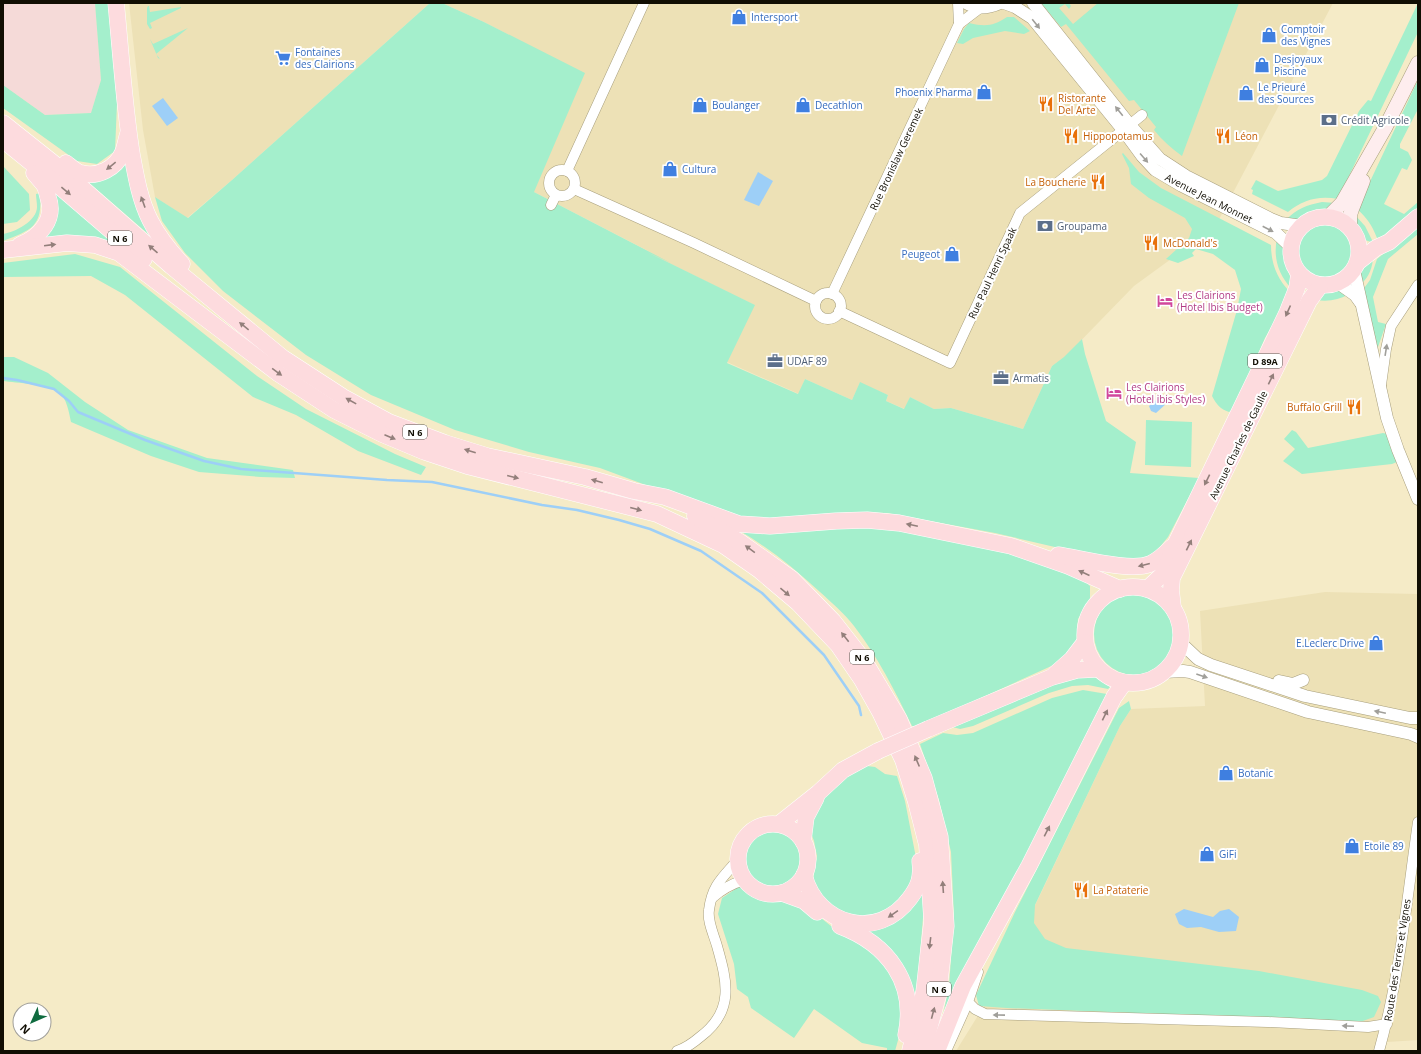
<svg xmlns="http://www.w3.org/2000/svg" width="1421" height="1054" viewBox="0 0 1421 1054" font-family="'Open Sans',sans-serif">
<rect width="100%" height="100%" fill="#f5ebc7"/>
<g fill="#ede1b6">
<polygon points="129,3 430,3 232,180 187,218 155,197 143,130"/>
<polygon points="442,3 1333,3 1215,227 1134,286 1064,358 1052,366 1023,429 951,408 934,409 910,397 905,409 886,401 888,395 860,383 852,400 805,379 799,394 727,362 754,305 551,205 654,254 534,192 528,45 484,22"/>
<polygon points="1325,592 1418,594 1418,1040 1387,1042 1385,1051 956,1051 992,993 1042,891 1120,726 1131,709 1205,706 1200,611"/>
</g>
<polygon fill="#f5dad8" points="3,3 95,3 101,80 91,113 45,115 3,85"/>
<g fill="#a4efcc">
<polygon points="95,3 108,3 117,103 115,151 97,164 77,161 3,108 3,85 45,115 91,113 101,80"/>
<polygon points="430,3 442,3 484,22 585,73 534,192 671,263 647,252 755,305 727,363 798,394 805,379 852,400 860,382 888,395 886,401 904,409 910,397 934,409 951,408 1023,429 1052,366 1064,357 1082,339 1085,354 1106,421 1136,442 1130,473 1199,478 1168,537 1154,554 1134,562 1085,554 995,533 887,513 851,512 810,517 770,520 729,516 600,468 529,452 455,430 371,395 306,355 223,291 185,253 162,221 155,197 188,218 232,180"/>
<path d="M1041,3h28l2,3 -2,3 -4,-5 -6,4 14,16 25,-21h141l-57,153c-11,-8 -20,-16 -28,-26l2,-3 -22,-27 -5,1 -63,-77 -5,3z"/>
<path d="M1418,3v29l-80,167c-19,-4 -36,1 -50,13l-36,-18 1,-4 -2,-1 5,-9 22,11 44,-11 5,-4 32,-65 9,-11 3,1z"/>
<polygon points="148,6 149,6 150,12 181,7 181,8 150,23 152,28 150,29 147,24 147,8"/>
<path d="M1007,17h7l16,14 -6,3 -19,-3 -32,7 -10,6 -6,-1 7,-14 5,-6c17,4 24,3 38,-6z"/>
<polygon points="188,28 156,54 160,59 158,58 150,39 153,44"/>
<path d="M1418,80v29l-18,35v4l8,4 4,8 -5,10 -5,-2 -18,36 20,10 14,-12v5c-9,7 -31,30 -41,31 -5,-13 -10,-20 -20,-29z"/>
<path d="M1123,153l16,19 22,16 110,57c0,18 6,34 19,47l-4,10 -21,36 -29,67 -4,5 -3,2c-9,-3 -12,-7 -17,-16l25,-86 4,-21 -6,-19 -22,-16 -17,-5 -4,4 2,3 -16,7 -12,-4 23,-21 3,-9 -7,-11 -36,-20 -18,-14 -2,-16 -7,-14z"/>
<polygon points="127,154 163,247 87,181"/>
<polygon points="3,166 29,194 30,210 17,222 3,224"/>
<polygon points="54,189 122,246 34,242"/>
<path d="M40,193c3,34 -9,37 -37,48v-7c12,-2 34,-13 34,-27 0,-5 -1,-9 -1,-13z"/>
<path d="M1322,202l14,1 -3,3 -9,4 -13,2 -12,7 -13,1c10,-11 21,-15 36,-18z"/>
<path d="M1355,215l10,11 8,16c-15,-1 -17,-15 -18,-27z"/>
<circle cx="1325" cy="252" r="27"/>
<polygon points="1418,226 1418,234 1388,259 1373,297 1378,322 1386,324 1378,347 1375,345 1362,291 1370,280 1377,259"/>
<path d="M1277,238l6,10 3,17 6,17 -1,6c-13,-14 -18,-31 -14,-50z"/>
<polygon points="75,254 120,267 257,376 306,409 395,454 426,467 421,475 358,451 296,415 253,397 125,295 91,276 3,277 3,263"/>
<path d="M1373,256c0,11 -4,21 -12,28 -1,-16 -1,-18 12,-28z"/>
<path d="M1340,290l9,4c-10,6 -21,8 -33,6l8,-7z"/>
<path d="M3,357h11l34,16 37,29 43,28 79,28 86,12 2,8 -34,-1 -62,-5 -48,-16 -80,-34c-2,-9 -4,-24 -13,-31 -9,-7 -42,-8 -55,-10z"/>
<polygon points="1146,420 1192,422 1191,467 1145,465"/>
<polygon points="1292,430 1296,432 1308,448 1383,433 1387,434 1397,462 1392,464 1302,474 1283,461 1295,449 1284,439"/>
<path d="M874,524l114,23 87,25 15,14v13l-12,20 -2,28 -18,16 -139,63h-7c-17,-35 -34,-69 -58,-100 -10,-13 -22,-23 -34,-34 -25,-23 -51,-44 -80,-61z"/>
<circle cx="1135" cy="634" r="41"/>
<polygon points="1093,676 1110,687 1108,689 1088,685 1072,686 1049,693 973,726 960,729 949,726 1057,679"/>
<polygon points="1083,690 1107,694 1092,726 942,1020 949,986 954,917 951,852 939,800 920,744 943,733 957,735 973,733 1052,698"/>
<polygon points="1129,701 1131,709 1120,726 1035,905 1034,923 1045,939 1066,948 1259,971 1362,990 1378,996 1381,1002 1374,1017 1360,1022 1007,1008 979,1006 976,995 1015,912 1119,708"/>
<polygon points="867,766 875,767 885,774 897,776 905,801 917,863 908,893 882,917 848,916 828,906 813,880 817,856 814,841 808,825 816,803 840,781"/>
<circle cx="773" cy="858" r="29"/>
<polygon points="926,881 918,979 912,1010 863,928"/>
<polygon points="740,886 765,901 788,898 801,902 831,926 847,932 884,960 902,998 902,1026 895,1051 887,1051 887,1048 862,1043 814,1009 794,1038 751,1008 748,997 737,989 734,964 718,914 722,898"/>
</g>
<g fill="#9dcff7">
<polygon points="163,98 178,118 167,126 152,106"/>
<polygon points="758,172 773,181 759,206 744,200"/>
<polygon points="1161,396 1167,403 1156,413 1151,411 1149,406"/>
<polygon points="1184,909 1213,917 1220,911 1229,909 1239,917 1236,931 1219,932 1201,927 1187,928 1179,924 1175,914"/>
</g>
<g fill="none" stroke-linecap="round" stroke-linejoin="round">
<polyline stroke="#9dcff7" stroke-width="2.5" points="3,378 17,380 54,389 69,401 78,412 145,440 204,461 241,469 387,480 432,482 542,505 577,510 619,520 650,529 701,551 762,593 824,655 859,706 861,715"/>
<defs>
<g id="minor">
<polyline points="958,3 959,24"/>
<circle cx="562" cy="183" r="13"/>
<polyline points="567,171 644,3"/>
<polyline points="574,189 694,243 816,301"/>
<polyline points="551,205 556,195"/>
<circle cx="828" cy="306" r="13"/>
<polyline points="832,294 959,24 980,8"/>
<polyline points="839,311 950,363 1020,213 1142,115"/>
<polyline points="1381,385 1386,349 1391,326 1418,285"/>
<path d="M712,898c10,-9 19,-14 32,-18"/>
<polyline points="978,972 968,1002 975,1009 985,1014 1268,1022 1368,1027 1387,1024"/>
<path d="M677,1051c9,-3 16,-8 23,-14 35,-26 27,-56 17,-91 -3,-11 -10,-25 -8,-36 3,-24 13,-32 28,-49"/>
<polyline points="946,1051 968,1002"/>
<path d="M1379,1051c21,-75 28,-153 39,-229"/>
</g>
<g id="tertiary">
<path d="M966,3c11,7 23,5 34,0"/>
<polyline points="1004,3 1015,7 1032,18 1123,130 1142,156 1155,170 1182,186 1276,233 1291,247"/>
<polyline points="1033,3 1130,125 1160,159 1186,176 1271,219 1281,223 1302,226"/>
<polyline points="1354,270 1387,418 1398,450 1418,499"/>
<polyline points="1338,283 1355,295 1360,302"/>
<polyline points="1181,643 1198,659 1211,665 1305,696 1410,718 1418,718"/>
<polyline points="1164,672 1183,671 1190,672 1308,712 1411,734 1418,737"/>
<polyline points="1279,681 1293,684 1303,680"/>
</g>
<g id="secondary">
<polyline points="1328,217 1342,203 1385,128 1418,63"/>
<polyline points="1350,228 1350,215 1352,209 1363,181"/>
</g>
<g id="primary">
<path d="M116,3c5,51 8,102 16,152 4,22 8,45 18,65 8,16 20,31 32,44"/>
<polyline points="3,123 57,166 171,266 283,358 343,397 389,422 445,443 487,456 585,477 634,491 665,497 739,524 770,526 836,521 867,520 899,523 1011,546 1068,566 1120,589"/>
<polyline points="3,140 45,174 144,259"/>
<path d="M66,163c4,3 10,9 15,10 17,5 35,-5 42,-21 2,-5 3,-12 5,-18"/>
<circle cx="1325" cy="251" r="34"/>
<path d="M20,245c20,-8 36,-26 28,-48 -1,-4 -2,-9 -4,-12 -3,-4 -7,-8 -10,-12"/>
<polyline points="3,250 67,243 95,245 119,253 279,374 334,410 382,434 425,452 467,466 657,514 723,545 759,570 798,603 838,645 862,680 880,712 903,760 916,802 927,845 932,921 924,992 910,1051"/>
<polyline points="1358,262 1376,248 1389,242 1418,217"/>
<polyline points="695,516 740,542 792,579 833,621 865,662 899,719 924,778 940,837 946,926 938,996 923,1051"/>
<path d="M1058,555c22,3 72,17 92,9 9,-4 15,-10 22,-17"/>
<circle cx="1133" cy="635" r="48"/>
<polyline points="1147,589 1162,575 1176,543 1287,313 1297,288 1299,274"/>
<polyline points="1173,608 1171,590 1172,578 1309,301 1320,286"/>
<polyline points="1055,674 1072,659 1085,642"/>
<polyline points="928,729 1052,677 1077,670 1098,669"/>
<circle cx="773" cy="859" r="35"/>
<polyline points="779,824 818,793 843,770 878,751"/>
<polyline points="803,841 806,817 816,798"/>
<path d="M804,875c13,51 74,67 106,23 9,-12 12,-21 10,-37"/>
<polyline points="782,893 804,901 817,912"/>
<path d="M840,926c48,18 77,57 66,109"/>
<polyline points="937,1051 963,986 1029,866 1114,697 1124,683"/>
</g>
</defs>
<use href="#minor" stroke="#a89f7d" stroke-width="11"/>
<use href="#tertiary" stroke="#a89f7d" stroke-width="13"/>
<use href="#secondary" stroke="#a89f7d" stroke-width="15"/>
<use href="#primary" stroke="#fff" stroke-width="17"/>
<use href="#minor" stroke="#fff" stroke-width="10"/>
<use href="#tertiary" stroke="#fff" stroke-width="12"/>
<use href="#secondary" stroke="#feedee" stroke-width="14"/>
<use href="#primary" stroke="#fddbde" stroke-width="16"/>
<defs>
<polyline id="primary-bridge" points="878,751 928,729"/>
</defs>
<use href="#primary-bridge" stroke="#fff" stroke-width="17" stroke-linecap="butt"/>
<use href="#primary-bridge" stroke="#fddbde" stroke-width="16"/>
</g>
<defs><path id="oneway-solid" d="M-6-.8H1V-3.2L6.5 0L1 3.2V.8H-6Z"/></defs>
<g fill="#a09f9a">
<use href="#oneway-solid" transform="translate(1036 24) rotate(51)"/>
<use href="#oneway-solid" transform="translate(1119 111) rotate(-129)"/>
<use href="#oneway-solid" transform="translate(1144 158) rotate(49)"/>
<use href="#oneway-solid" transform="translate(1268 229) rotate(27)"/>
<use href="#oneway-solid" transform="translate(1386 350) rotate(-81)"/>
<use href="#oneway-solid" transform="translate(1202 676) rotate(19)"/>
<use href="#oneway-solid" transform="translate(1380 712) rotate(-168)"/>
<use href="#oneway-solid" transform="translate(999 1015) rotate(-179)"/>
<use href="#oneway-solid" transform="translate(1348 1026) rotate(-177)"/>
</g>
<g fill="#937f7b">
<use href="#oneway-solid" transform="translate(111 166) rotate(141)"/>
<use href="#oneway-solid" transform="translate(66 191) rotate(40)"/>
<use href="#oneway-solid" transform="translate(143 202) rotate(-110)"/>
<use href="#oneway-solid" transform="translate(50 245) rotate(-7)"/>
<use href="#oneway-solid" transform="translate(153 249) rotate(-139)"/>
<use href="#oneway-solid" transform="translate(1288 311) rotate(114)"/>
<use href="#oneway-solid" transform="translate(244 326) rotate(-141)"/>
<use href="#oneway-solid" transform="translate(277 372) rotate(36)"/>
<use href="#oneway-solid" transform="translate(1271 379) rotate(-64)"/>
<use href="#oneway-solid" transform="translate(351 401) rotate(-151)"/>
<use href="#oneway-solid" transform="translate(390 437) rotate(23)"/>
<use href="#oneway-solid" transform="translate(470 451) rotate(-163)"/>
<use href="#oneway-solid" transform="translate(513 477) rotate(14)"/>
<use href="#oneway-solid" transform="translate(1207 480) rotate(116)"/>
<use href="#oneway-solid" transform="translate(597 481) rotate(-164)"/>
<use href="#oneway-solid" transform="translate(636 509) rotate(15)"/>
<use href="#oneway-solid" transform="translate(912 525) rotate(-168)"/>
<use href="#oneway-solid" transform="translate(1189 545) rotate(-64)"/>
<use href="#oneway-solid" transform="translate(750 549) rotate(-144)"/>
<use href="#oneway-solid" transform="translate(1144 565) rotate(166)"/>
<use href="#oneway-solid" transform="translate(1084 573) rotate(-156)"/>
<use href="#oneway-solid" transform="translate(785 592) rotate(40)"/>
<use href="#oneway-solid" transform="translate(845 637) rotate(-128)"/>
<use href="#oneway-solid" transform="translate(1105 715) rotate(-64)"/>
<use href="#oneway-solid" transform="translate(917 761) rotate(-113)"/>
<use href="#oneway-solid" transform="translate(1047 831) rotate(-63)"/>
<use href="#oneway-solid" transform="translate(943 887) rotate(-94)"/>
<use href="#oneway-solid" transform="translate(893 914) rotate(145)"/>
<use href="#oneway-solid" transform="translate(930 943) rotate(97)"/>
<use href="#oneway-solid" transform="translate(933 1013) rotate(-75)"/>
</g>
<defs>
<symbol id="shop-bare" viewBox="-9 -9 18 18"><path d="M-5-2.5h2.3a2.7 3.5 0 0 1 5.4 0H5L5.5 6h-11ZM-1.5-2.5h3a1.5 2.3 0 0 0-3 0Z" fill="#3f7fe0" stroke="#fff" stroke-width="2.5" paint-order="stroke"/></symbol>
<symbol id="supermarket-bare" viewBox="-9 -9 18 18"><path d="M-6-5.5h2.5l.6 2H6L4.5 2H-2.5L-4.4-4H-6ZM-1.5 3.2a1.3 1.3 0 1 0 .1 0ZM3 3.2a1.3 1.3 0 1 0 .1 0Z" fill="#3f7fe0" stroke="#fff" stroke-width="2.5" paint-order="stroke"/></symbol>
<symbol id="restaurant-bare" viewBox="-9 -9 18 18"><path d="M-5-6h1v4h1v-4h1v4h1v-4h1v5L-1.5 .5V6h-2V.5L-5-1ZM5-6V6H3V1.5H1.5Q1.5-4 5-6Z" fill="#e8710a" stroke="#fff" stroke-width="2.5" paint-order="stroke"/></symbol>
<symbol id="bank-bare" viewBox="-9 -9 18 18"><path d="M-6-4H6V4H-6ZM0-2.3a2.3 2.3 0 1 0 0 4.6a2.3 2.3 0 1 0 0-4.6Z" fill="#5c6f8a" stroke="#fff" stroke-width="2.5" paint-order="stroke"/></symbol>
<symbol id="hotel-bare" viewBox="-9 -9 18 18"><path d="M-6-4.5h1.5V1H6V5H4.5V3h-9V5H-6ZM-4 0a1.8 1.8 0 1 1 3.6 0ZM.5 0V-2.5h3Q6-2.5 6 0Z" fill="#d1479c" stroke="#fff" stroke-width="2.5" paint-order="stroke"/></symbol>
<symbol id="office-bare" viewBox="-9 -9 18 18"><path d="M-6-3h4V-5.5h4V-3h4V5H-6ZM-1-4.5V-3h2v-1.5ZM-6 0V1H6V0Z" fill="#5c6f8a" stroke="#fff" stroke-width="2.5" paint-order="stroke"/></symbol>
</defs>
<g fill-rule="evenodd">
<use href="#shop-bare" x="728" y="6" width="22" height="22"/>
<use href="#shop-bare" x="1258" y="24" width="22" height="22"/>
<use href="#supermarket-bare" x="272" y="47" width="22" height="22"/>
<use href="#shop-bare" x="1251" y="54" width="22" height="22"/>
<use href="#shop-bare" x="973" y="81" width="22" height="22"/>
<use href="#shop-bare" x="1235" y="82" width="22" height="22"/>
<use href="#restaurant-bare" x="1035" y="93" width="22" height="22"/>
<use href="#shop-bare" x="689" y="94" width="22" height="22"/>
<use href="#shop-bare" x="792" y="94" width="22" height="22"/>
<use href="#bank-bare" x="1318" y="109" width="22" height="22"/>
<use href="#restaurant-bare" x="1060" y="125" width="22" height="22"/>
<use href="#restaurant-bare" x="1212" y="125" width="22" height="22"/>
<use href="#shop-bare" x="659" y="158" width="22" height="22"/>
<use href="#restaurant-bare" x="1087" y="171" width="22" height="22"/>
<use href="#bank-bare" x="1034" y="215" width="22" height="22"/>
<use href="#restaurant-bare" x="1140" y="232" width="22" height="22"/>
<use href="#shop-bare" x="941" y="243" width="22" height="22"/>
<use href="#hotel-bare" x="1154" y="290" width="22" height="22"/>
<use href="#office-bare" x="764" y="350" width="22" height="22"/>
<use href="#office-bare" x="990" y="367" width="22" height="22"/>
<use href="#hotel-bare" x="1103" y="382" width="22" height="22"/>
<use href="#restaurant-bare" x="1343" y="396" width="22" height="22"/>
<use href="#shop-bare" x="1365" y="632" width="22" height="22"/>
<use href="#shop-bare" x="1215" y="762" width="22" height="22"/>
<use href="#shop-bare" x="1341" y="835" width="22" height="22"/>
<use href="#shop-bare" x="1196" y="843" width="22" height="22"/>
<use href="#restaurant-bare" x="1070" y="879" width="22" height="22"/>
</g>
<g text-anchor="middle" dominant-baseline="central" stroke-width="4" stroke-linejoin="round" paint-order="stroke">
<g fill="#fff" stroke="#58564f" stroke-width="1">
<rect x="108" y="231" width="24" height="14" rx="3"/>
<rect x="1248" y="354" width="34" height="14" rx="3"/>
<rect x="403" y="425" width="24" height="14" rx="3"/>
<rect x="850" y="650" width="24" height="14" rx="3"/>
<rect x="927" y="982" width="24" height="14" rx="3"/>
</g>
<g font-size="9" font-weight="bold" fill="#110e03">
<text x="120" y="238">N 6</text>
<text x="1265" y="361">D 89A</text>
<text x="415" y="432">N 6</text>
<text x="862" y="657">N 6</text>
<text x="939" y="989">N 6</text>
</g>
<g font-size="10" fill="#366cbe" stroke="#fff" text-anchor="start">
<text x="751" y="17">Intersport</text>
<text x="1281" y="29">Comptoir<tspan x="1281" dy="12">des Vignes</tspan></text>
<text x="295" y="52">Fontaines<tspan x="295" dy="12">des Clairions</tspan></text>
<text x="1274" y="59">Desjoyaux<tspan x="1274" dy="12">Piscine</tspan></text>
<text x="1258" y="87">Le Prieuré<tspan x="1258" dy="12">des Sources</tspan></text>
<text x="972" y="92" text-anchor="end">Phoenix Pharma</text>
<text x="712" y="105">Boulanger</text>
<text x="815" y="105">Decathlon</text>
<text x="682" y="169">Cultura</text>
<text x="940" y="254" text-anchor="end">Peugeot</text>
<text x="1364" y="643" text-anchor="end">E.Leclerc Drive</text>
<text x="1238" y="773">Botanic</text>
<text x="1364" y="846">Etoile 89</text>
<text x="1219" y="854">GiFi</text>
</g>
<g font-size="10" fill="#c56008" stroke="#fff" text-anchor="start">
<text x="1058" y="98">Ristorante<tspan x="1058" dy="12">Del Arte</tspan></text>
<text x="1083" y="136">Hippopotamus</text>
<text x="1235" y="136">Léon</text>
<text x="1086" y="182" text-anchor="end">La Boucherie</text>
<text x="1163" y="243">McDonald's</text>
<text x="1342" y="407" text-anchor="end">Buffalo Grill</text>
<text x="1093" y="890">La Pataterie</text>
</g>
<g font-size="10" fill="#4e5e75" stroke="#fff" text-anchor="start">
<text x="1341" y="120">Crédit Agricole</text>
<text x="1057" y="226">Groupama</text>
<text x="787" y="361">UDAF 89</text>
<text x="1013" y="378">Armatis</text>
</g>
<g font-size="10" fill="#110e03" stroke="#fff">
<text transform="translate(896 159) rotate(-65)">Rue Bronislaw Geremek</text>
<text transform="translate(1209 198) rotate(27)">Avenue Jean Monnet</text>
<text transform="translate(992 273) rotate(-65)">Rue Paul Henri Spaak</text>
<text transform="translate(1238 445) rotate(-64)">Avenue Charles de Gaulle</text>
<text transform="translate(1397 960) rotate(-81)">Route des Terres et Vignes</text>
</g>
<g font-size="10" fill="#b23c85" stroke="#fff" text-anchor="start">
<text x="1177" y="295">Les Clairions<tspan x="1177" dy="12">(Hotel Ibis Budget)</tspan></text>
<text x="1126" y="387">Les Clairions<tspan x="1126" dy="12">(Hotel ibis Styles)</tspan></text>
</g>
</g>
<rect width="1421" height="1054" fill="none" stroke="#110e03" stroke-width="8"/>
<g transform="translate(32 1022) rotate(225)"><circle r="19" fill="#ffffff" stroke="#a09f9a"/>
<path d="M0-3L7 15L0 10L-7 15Z" fill="#0f6b3f"/>
<text y="-6" font-size="11" font-weight="bold" text-anchor="middle" fill="#110e03">N</text>
</g>
</svg>
